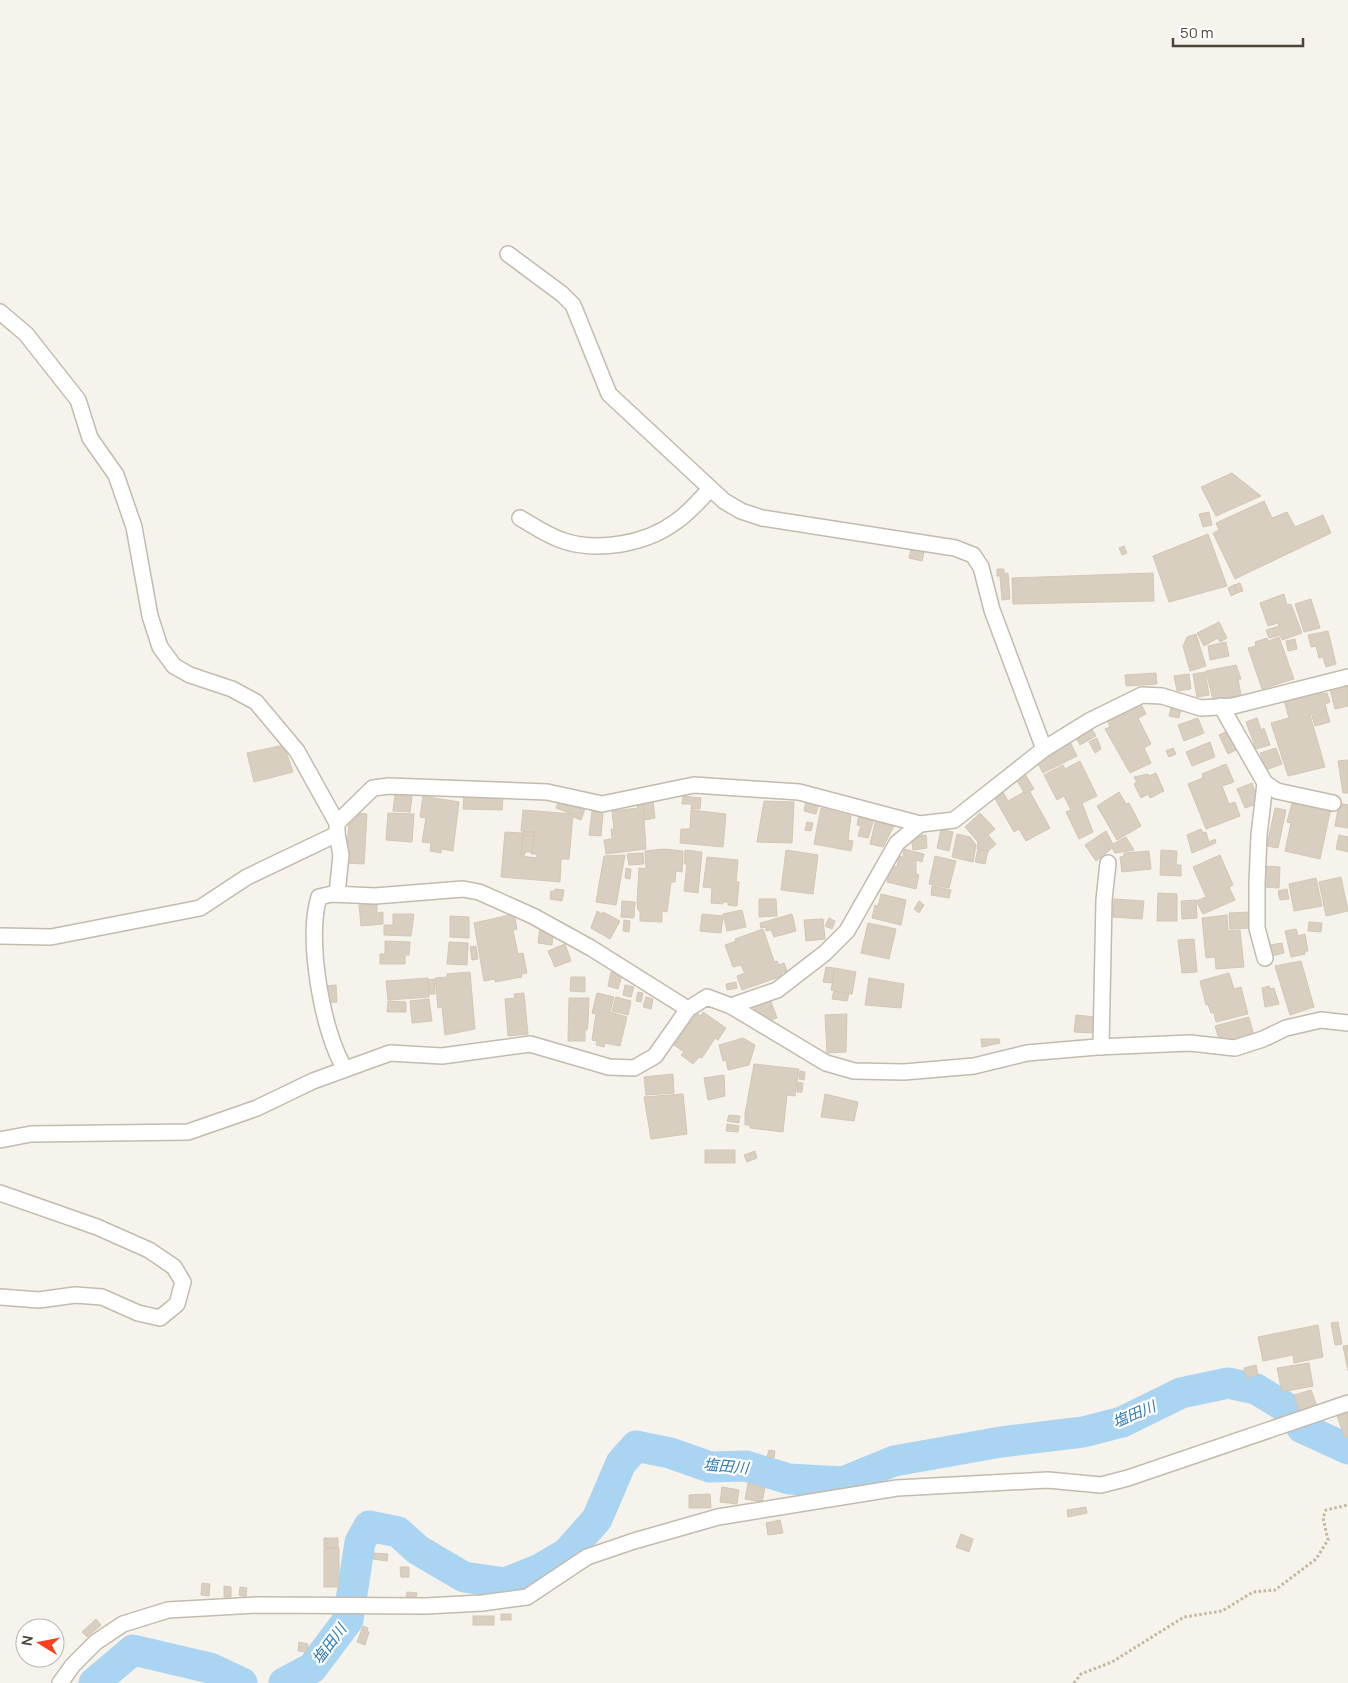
<svg xmlns="http://www.w3.org/2000/svg" width="1348" height="1683" viewBox="0 0 1348 1683" font-family="Manrope,'Noto Sans JP',sans-serif">
<rect width="100%" height="100%" fill="#f6f3ec"/>
<g fill="none" stroke-linecap="round" stroke-linejoin="round">
<g stroke="#a9d4f2" stroke-width="31">
<polyline points="94,1683 133,1650 210,1668 242,1683"/>
<polyline points="284,1683 312,1668 348,1620 360,1542 369,1526 398,1532 418,1550 464,1577 505,1583 538,1570 567,1553 597,1519 621,1463 636,1446 670,1453 710,1467 746,1466 789,1479 843,1482 894,1461 1001,1442 1083,1432 1122,1422 1181,1393 1228,1383 1256,1389 1290,1410 1302,1428 1348,1449"/>
</g>
</g>
<g fill="#d8cfc1" stroke="#d3c7b4">
<polygon points="1232,473 1261,496 1216,516 1201,487"/>
<polygon points="1264,501 1272,518 1287,512 1295,527 1323,515 1331,533 1235,579 1213,533 1219,530 1216,523"/>
<polygon points="1209,512 1212,525 1203,527 1199,514"/>
<polygon points="1208,534 1227,586 1169,602 1153,556"/>
<polygon points="1124,546 1127,553 1122,555 1119,548"/>
<polygon points="911,549 924,552 922,561 909,558"/>
<polygon points="997,569 1004,569 1004,574 1008,573 1010,599 1002,600 1000,576 997,576"/>
<polygon points="1153,573 1154,601 1013,604 1012,578"/>
<polygon points="1240,583 1243,591 1237,593 1234,585"/>
<polygon points="1234,585 1237,593 1231,596 1228,588"/>
<polygon points="1284,594 1287,605 1291,604 1302,633 1282,640 1280,635 1269,638 1266,630 1279,626 1278,623 1268,626 1260,603"/>
<polygon points="1311,599 1320,628 1304,632 1295,604"/>
<polygon points="1219,622 1227,638 1220,642 1218,638 1204,646 1197,633"/>
<polygon points="1328,631 1336,664 1326,667 1323,657 1319,658 1316,646 1311,647 1308,635"/>
<polygon points="1196,634 1206,666 1190,671 1183,646 1187,637"/>
<polygon points="1279,637 1294,679 1262,689 1248,648 1256,646 1255,642 1267,638 1268,641"/>
<polygon points="1295,639 1297,649 1288,651 1286,641"/>
<polygon points="1226,642 1229,656 1210,660 1208,646"/>
<polygon points="1236,665 1241,679 1238,679 1241,695 1213,700 1206,671"/>
<polygon points="1205,672 1209,695 1197,697 1193,674"/>
<polygon points="1156,673 1157,684 1126,686 1125,675"/>
<polygon points="1189,674 1191,689 1177,691 1174,676"/>
<polygon points="1348,684 1348,706 1335,709 1330,689"/>
<polygon points="1321,691 1322,694 1327,693 1330,702 1325,704 1327,711 1310,715 1325,767 1288,776 1271,723 1289,718 1284,700"/>
<polygon points="1141,704 1146,714 1138,718 1151,744 1144,748 1151,763 1130,773 1105,729 1110,727 1107,720"/>
<polygon points="1172,705 1181,708 1179,718 1169,716"/>
<polygon points="1327,712 1330,722 1315,726 1312,716"/>
<polygon points="1198,718 1204,733 1184,741 1178,725"/>
<polygon points="1257,718 1261,730 1264,728 1270,745 1256,749 1246,722"/>
<polygon points="1092,729 1096,736 1080,745 1076,738"/>
<polygon points="1228,731 1236,750 1228,754 1219,735"/>
<polygon points="1097,738 1101,749 1095,753 1089,742"/>
<polygon points="1070,742 1077,756 1043,773 1037,762 1054,753 1053,750"/>
<polygon points="1210,742 1215,757 1192,766 1186,752"/>
<polygon points="284,745 293,772 254,782 247,753"/>
<polygon points="1173,748 1176,754 1169,757 1166,751"/>
<polygon points="1276,748 1282,764 1266,770 1260,753"/>
<polygon points="1348,760 1348,793 1343,793 1338,761"/>
<polygon points="1080,761 1097,796 1082,803 1093,832 1079,839 1066,812 1071,810 1064,796 1057,800 1044,775 1063,765 1065,769"/>
<polygon points="1226,764 1234,782 1222,786 1229,804 1235,802 1240,816 1206,829 1188,784 1203,778 1202,774"/>
<polygon points="1156,773 1164,791 1150,798 1148,794 1141,798 1134,784 1137,782 1134,777 1148,774 1149,776"/>
<polygon points="1025,774 1034,789 1025,794 1016,779"/>
<polygon points="1252,783 1259,803 1245,808 1237,789"/>
<polygon points="1003,792 1008,801 1024,792 1025,794 1030,792 1050,828 1026,841 1019,829 1014,832 994,797"/>
<polygon points="1119,792 1126,804 1129,803 1141,826 1117,840 1097,806"/>
<polygon points="464,794 503,797 502,810 463,809"/>
<polygon points="395,795 412,796 410,812 393,811"/>
<polygon points="423,796 459,802 453,851 441,849 441,853 430,851 431,843 422,842 426,818 420,817"/>
<polygon points="683,796 701,798 700,809 691,809 692,804 682,804"/>
<polygon points="1293,799 1331,808 1320,859 1285,851 1291,823 1287,822"/>
<polygon points="559,800 586,806 581,820 573,817 575,815 556,808"/>
<polygon points="806,800 819,804 816,814 804,811"/>
<polygon points="653,801 655,818 645,820 642,803"/>
<polygon points="764,801 794,802 792,843 757,842"/>
<polygon points="1339,803 1348,805 1348,828 1335,826"/>
<polygon points="637,804 643,804 646,849 606,854 604,840 612,839 611,829 614,829 612,811 638,808"/>
<polygon points="821,808 851,816 848,840 853,841 851,851 814,844"/>
<polygon points="1275,808 1286,810 1278,848 1267,846"/>
<polygon points="523,810 573,814 569,859 561,859 560,882 501,877 505,832 523,833 521,856 537,858 537,854 531,854 535,832 521,831"/>
<polygon points="691,810 726,814 723,847 680,843 681,829 690,829"/>
<polygon points="592,811 603,812 601,836 589,835"/>
<polygon points="356,813 367,814 364,864 346,863 349,820 355,820"/>
<polygon points="388,813 414,814 412,842 386,840"/>
<polygon points="980,813 995,829 988,835 996,844 988,851 977,849 978,842 965,827"/>
<polygon points="859,815 874,819 868,838 858,836 861,826 857,825"/>
<polygon points="876,819 895,824 883,847 870,844"/>
<polygon points="807,822 813,823 811,831 805,830"/>
<polygon points="941,829 953,832 949,851 937,848"/>
<polygon points="1201,829 1203,833 1206,832 1209,842 1215,839 1216,843 1192,853 1187,835"/>
<polygon points="1106,831 1113,844 1126,837 1134,850 1115,853 1112,848 1110,850 1100,835"/>
<polygon points="523,832 535,832 534,836 523,835"/>
<polygon points="957,834 970,837 976,845 973,862 952,857"/>
<polygon points="523,835 534,836 533,848 531,848 531,852 525,852 524,856 521,856"/>
<polygon points="926,835 927,848 913,850 911,837"/>
<polygon points="1100,835 1110,850 1096,861 1085,845"/>
<polygon points="1339,835 1348,837 1348,852 1336,849"/>
<polygon points="664,849 683,851 682,872 676,871 675,882 671,882 667,912 662,911 662,922 640,921 640,911 638,910 637,903 639,868 646,869 645,851"/>
<polygon points="904,849 924,854 922,862 916,860 916,874 919,875 916,889 887,882 891,866 897,867 899,856 903,857"/>
<polygon points="978,849 988,851 985,864 975,862"/>
<polygon points="685,850 702,852 698,893 684,891 687,864 684,864"/>
<polygon points="786,850 818,855 813,894 781,890"/>
<polygon points="1161,850 1177,851 1176,865 1181,865 1181,876 1160,875"/>
<polygon points="1149,851 1151,869 1122,872 1120,857 1124,856 1124,853"/>
<polygon points="643,853 644,864 629,865 627,854"/>
<polygon points="625,855 616,905 596,902 604,856"/>
<polygon points="1220,855 1233,885 1229,887 1235,900 1203,914 1196,901 1206,897 1193,867"/>
<polygon points="935,856 956,861 949,888 929,884"/>
<polygon points="707,857 738,860 736,882 739,882 737,906 728,905 728,902 723,902 723,904 711,903 712,888 703,887"/>
<polygon points="1264,866 1280,867 1279,888 1263,887"/>
<polygon points="626,868 631,869 630,879 625,878"/>
<polygon points="1341,877 1348,911 1326,916 1319,882"/>
<polygon points="1316,878 1322,906 1294,911 1289,884"/>
<polygon points="932,886 951,890 949,898 931,895"/>
<polygon points="555,889 564,890 562,901 550,899 551,891 555,891"/>
<polygon points="1287,889 1289,899 1280,900 1278,891"/>
<polygon points="1158,893 1177,894 1177,921 1157,921"/>
<polygon points="881,894 906,900 901,925 872,918 875,905 878,906"/>
<polygon points="759,899 776,899 777,916 759,917"/>
<polygon points="1114,899 1144,901 1142,919 1113,917"/>
<polygon points="1196,900 1197,918 1182,919 1181,901"/>
<polygon points="622,901 635,902 634,918 621,917"/>
<polygon points="919,901 924,905 919,913 914,909"/>
<polygon points="377,904 377,913 383,912 383,924 361,926 359,905"/>
<polygon points="742,910 746,927 727,931 723,914"/>
<polygon points="597,911 602,914 603,912 620,921 610,939 591,928"/>
<polygon points="1250,912 1251,928 1230,929 1229,913"/>
<polygon points="393,914 414,914 411,936 384,935 384,925 393,925"/>
<polygon points="514,914 517,929 513,930 518,954 523,953 527,973 521,974 522,977 495,982 495,979 484,981 474,923"/>
<polygon points="702,914 723,916 721,933 700,931"/>
<polygon points="792,914 796,931 774,937 771,930 766,931 766,927 761,928 760,923"/>
<polygon points="1227,915 1228,931 1240,930 1244,967 1216,969 1215,957 1206,958 1202,918"/>
<polygon points="450,916 469,917 469,938 450,937"/>
<polygon points="829,918 835,921 832,929 825,926"/>
<polygon points="823,919 825,939 806,941 804,920"/>
<polygon points="624,920 630,921 629,932 623,931"/>
<polygon points="1309,922 1322,923 1321,932 1308,931"/>
<polygon points="868,923 896,929 889,959 861,953"/>
<polygon points="540,927 553,935 552,945 538,943"/>
<polygon points="763,929 774,961 744,972 741,965 733,967 725,945 736,941 735,939"/>
<polygon points="1296,929 1298,936 1305,934 1308,951 1305,951 1305,954 1291,957 1285,931"/>
<polygon points="1194,939 1197,972 1182,973 1178,940"/>
<polygon points="385,941 410,942 409,955 405,955 405,964 380,964 380,954 385,954"/>
<polygon points="449,942 468,943 467,965 447,964"/>
<polygon points="1282,943 1284,953 1272,956 1270,945"/>
<polygon points="565,944 571,961 555,967 548,951"/>
<polygon points="476,946 478,959 472,960 470,947"/>
<polygon points="777,961 779,965 784,963 787,971 781,973 782,976 742,990 737,976"/>
<polygon points="1301,961 1314,1007 1290,1015 1275,966"/>
<polygon points="826,967 834,968 832,983 823,982"/>
<polygon points="835,968 856,972 852,994 831,990"/>
<polygon points="470,972 475,1029 445,1035 442,1007 438,1008 435,978 447,977 447,974"/>
<polygon points="611,972 622,975 618,989 608,986"/>
<polygon points="1229,973 1234,989 1241,987 1248,1014 1216,1022 1214,1013 1211,1013 1208,1004 1206,1005 1200,981"/>
<polygon points="571,977 585,977 585,992 570,991"/>
<polygon points="428,978 429,997 388,1000 386,981"/>
<polygon points="869,978 904,984 901,1008 865,1005"/>
<polygon points="434,979 435,994 429,994 428,980"/>
<polygon points="736,982 737,988 727,990 726,984"/>
<polygon points="336,985 337,1002 325,1003 324,986"/>
<polygon points="625,985 634,987 631,997 623,995"/>
<polygon points="1269,986 1270,989 1274,988 1279,1004 1265,1007 1262,988"/>
<polygon points="834,991 849,994 847,1001 832,999"/>
<polygon points="638,992 643,993 641,1002 636,1001"/>
<polygon points="524,993 528,1034 508,1036 505,999 515,998 514,994"/>
<polygon points="597,993 614,997 610,1012 627,1017 620,1046 605,1043 604,1047 596,1045 597,1041 592,1040 596,1014 592,1013"/>
<polygon points="616,997 631,1001 628,1015 612,1011"/>
<polygon points="646,997 653,999 651,1009 643,1007"/>
<polygon points="569,998 589,998 588,1023 587,1030 585,1030 585,1041 568,1041"/>
<polygon points="429,999 432,1021 412,1023 410,1001"/>
<polygon points="770,999 777,1018 768,1021 767,1017 763,1018 761,1013 757,1015 753,1005"/>
<polygon points="388,1001 406,1002 406,1012 387,1012"/>
<polygon points="703,1012 726,1028 718,1040 715,1038 702,1058 699,1057 693,1064 681,1055 684,1052 674,1045 697,1013 701,1016"/>
<polygon points="847,1014 846,1052 827,1053 825,1015"/>
<polygon points="1076,1015 1095,1017 1093,1033 1074,1032"/>
<polygon points="1249,1017 1254,1036 1240,1040 1219,1039 1215,1026"/>
<polygon points="743,1038 755,1045 749,1065 728,1070 726,1060 723,1061 719,1045"/>
<polygon points="981,1039 999,1039 1000,1043 982,1047"/>
<polygon points="754,1064 799,1069 795,1096 787,1095 783,1132 750,1128 750,1125 745,1125 745,1114"/>
<polygon points="800,1071 805,1072 804,1080 799,1079"/>
<polygon points="673,1074 674,1093 646,1095 644,1077"/>
<polygon points="724,1075 725,1096 708,1100 704,1078"/>
<polygon points="798,1082 803,1083 802,1092 797,1092"/>
<polygon points="683,1094 687,1134 651,1139 644,1097"/>
<polygon points="825,1094 858,1102 854,1121 821,1117"/>
<polygon points="729,1115 740,1116 739,1123 727,1121"/>
<polygon points="727,1124 739,1126 738,1132 726,1131"/>
<rect x="705" y="1150" width="30" height="13"/>
<polygon points="755,1151 757,1158 747,1162 744,1155"/>
<polygon points="1338,1322 1342,1344 1335,1345 1331,1323"/>
<polygon points="1318,1325 1323,1357 1294,1363 1293,1355 1263,1361 1258,1337"/>
<polygon points="1348,1345 1348,1371 1343,1346"/>
<polygon points="1309,1363 1313,1386 1282,1392 1277,1368"/>
<polygon points="1256,1365 1258,1375 1246,1378 1244,1368"/>
<polygon points="1311,1390 1317,1406 1300,1412 1294,1395"/>
<polygon points="1348,1412 1348,1436 1345,1438 1337,1416"/>
<polygon points="769,1450 775,1451 774,1458 767,1457"/>
<polygon points="748,1483 765,1488 762,1502 745,1499"/>
<polygon points="722,1487 739,1490 737,1504 720,1502"/>
<polygon points="710,1494 711,1508 689,1508 689,1495"/>
<polygon points="1086,1507 1087,1513 1068,1517 1067,1510"/>
<polygon points="780,1520 783,1533 768,1535 766,1523"/>
<polygon points="961,1534 973,1539 969,1552 956,1547"/>
<polygon points="324,1538 338,1538 338,1548 324,1547"/>
<rect x="324" y="1548" width="15" height="39"/>
<polygon points="374,1553 388,1554 387,1561 373,1559"/>
<polygon points="400,1567 409,1567 409,1577 401,1577"/>
<polygon points="202,1583 210,1584 209,1596 201,1595"/>
<polygon points="224,1586 231,1587 231,1597 224,1597"/>
<polygon points="240,1587 247,1588 246,1597 239,1595"/>
<polygon points="407,1592 417,1593 416,1597 406,1596"/>
<rect x="501" y="1614" width="10" height="6"/>
<rect x="473" y="1616" width="21" height="9"/>
<polygon points="96,1619 101,1625 87,1637 82,1632"/>
<polygon points="363,1626 368,1628 367,1631 369,1632 365,1645 357,1642"/>
<polygon points="299,1642 308,1644 307,1652 298,1651"/>
</g>
<g fill="none" stroke-linecap="round" stroke-linejoin="round">
<defs>
<g id="street">
<polyline points="508,254 562,294 573,305 609,394 724,501 741,511 762,518 955,548 973,555 981,567 992,610 1044,749"/>
<polyline points="0,312 26,334 78,400 90,438 116,475 134,527 150,616 160,647 174,666 190,675 232,689 256,702 297,751 337,823 337,834 341,855 337,894"/>
<path d="M520,518c14,8 28,18 44,23 34,11 81,3 110,-18 14,-9 25,-22 36,-34"/>
<polyline points="1221,706 1265,783 1259,835 1257,883 1257,928 1265,958"/>
<polyline points="1265,783 1277,791 1333,803"/>
<polyline points="337,823 373,788 389,786 547,792 602,804 694,785 799,792 920,824 954,820 1044,749 1091,720 1142,695 1162,696 1201,708 1233,706 1348,677"/>
<polyline points="0,936 51,937 200,908 247,877 337,834"/>
<polyline points="731,1006 777,990 825,953 847,931 897,843 920,824"/>
<polyline points="1101,1047 1104,900 1108,863"/>
<path d="M345,1069c-23,-37 -39,-131 -26,-172l13,-3 43,2 88,-7 16,3 54,24 58,32 97,61"/>
<polyline points="0,1140 31,1134 188,1132 257,1108 313,1081 390,1053 442,1056 530,1044 609,1067 634,1068 655,1056 688,1009 707,997 731,1006 826,1063 854,1071 904,1072 974,1066 1027,1053 1097,1047 1190,1043 1235,1048 1263,1039 1286,1028 1321,1020 1348,1023"/>
<polyline points="0,1193 97,1227 149,1250 174,1267 183,1282 177,1304 160,1318 138,1313 102,1297 75,1295 39,1300 0,1297"/>
<polyline points="60,1683 73,1665 96,1642 123,1624 168,1610 258,1605 426,1606 482,1603 527,1597 587,1557 634,1541 718,1517 897,1488 1048,1480 1101,1485 1128,1478 1348,1403"/>
</g>
</defs>
<use href="#street" stroke="#c2bbae" stroke-width="18"/>
<polyline stroke="#c4b79f" stroke-width="3" stroke-dasharray="2.5 2.5" stroke-linecap="butt" points="1074,1683 1081,1674 1112,1662 1184,1617 1222,1611 1253,1592 1275,1590 1316,1559 1328,1540 1323,1518 1326,1510 1348,1505"/>
<use href="#street" stroke="#fff" stroke-width="15"/>
</g>
<g text-anchor="middle" dominant-baseline="central" stroke-width="4.5" stroke-linejoin="round" paint-order="stroke">
<g font-size="15" font-style="italic" fill="#2e7ab2" stroke="#fff">
<text transform="translate(1134 1414) rotate(-23)">塩田川</text>
<text transform="translate(726 1466) rotate(5)">塩田川</text>
<text transform="translate(329 1644) rotate(-53)">塩田川</text>
</g>
</g>
<g transform="translate(40 1643) rotate(280)"><circle r="24" fill="#ffffff" stroke="#b7b4b0"/>
<path d="M0-4L9 19L0 12L-9 19Z" fill="#fc3f1d"/>
<text y="-8" font-size="14" font-weight="bold" text-anchor="middle" fill="#4b4439">N</text>
</g>
<path d="M1173 38v8h130v-8" fill="none" stroke="#4b4439" stroke-width="2.5"/>
<text x="1180" y="38" font-size="15" fill="#4b4439" stroke="#ffffff" stroke-width="4" paint-order="stroke">50 m</text>
</svg>
